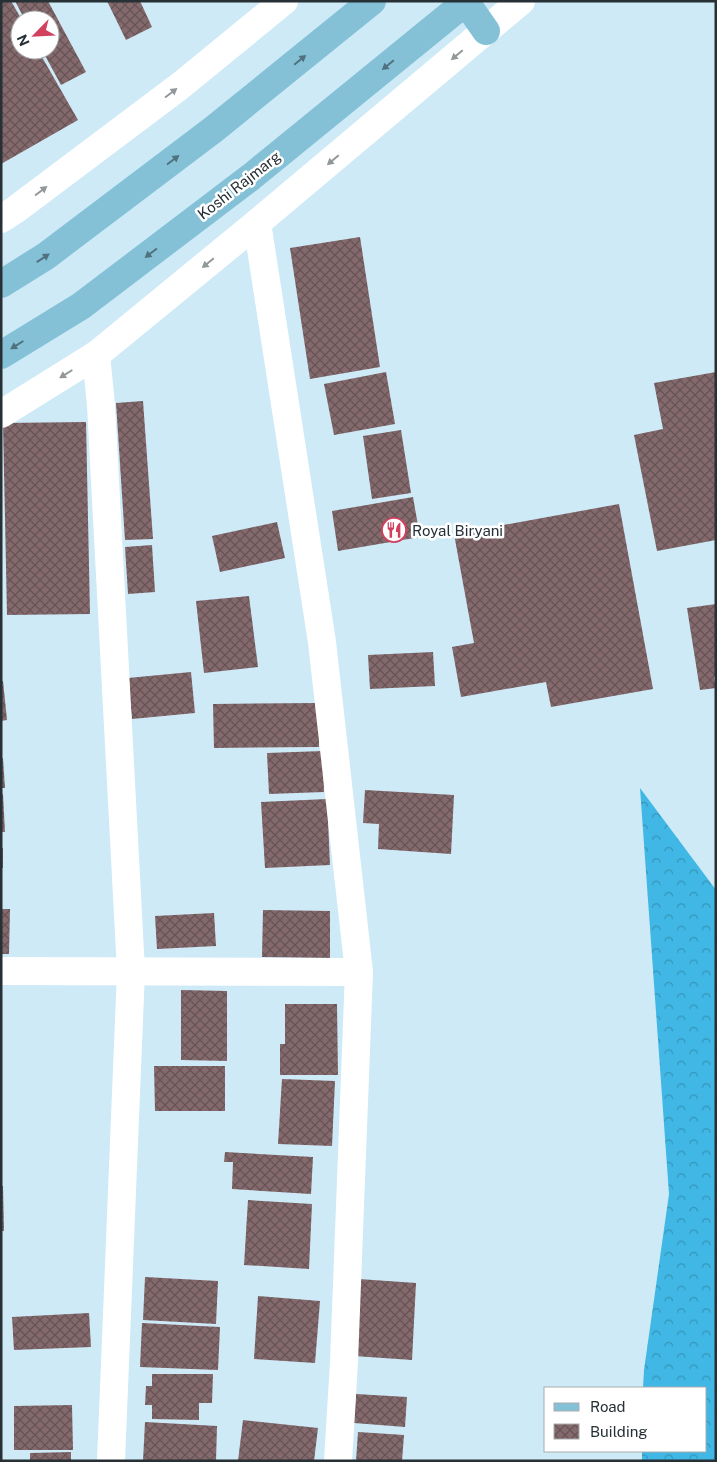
<svg xmlns="http://www.w3.org/2000/svg" width="717" height="1462" viewBox="0 0 717 1462" font-family="'Public Sans',sans-serif">
<defs>
<pattern id="forest-crowns" width="20" height="18" patternUnits="userSpaceOnUse" patternTransform="scale(1.25)"><rect width="20" height="18" fill="#40b7e4"/><path d="M2 6a3 3 0 1 1 6 0M12 15a3 3 0 1 1 6 0" fill="none" stroke="#3595ba"/></pattern>
<pattern id="building-cross-hatch" width="8" height="8" patternUnits="userSpaceOnUse" patternTransform="scale(1.25)"><rect width="8" height="8" fill="#856a6d"/><path d="M0 0l8 8M0 8l8-8" fill="none" stroke="#665356"/></pattern>
</defs>
<rect width="100%" height="100%" fill="#ceeaf7"/>
<polygon fill="url(#forest-crowns)" points="640,788 716,890 716,1461 642,1461 642,1451 706,1451 706,1388 643,1388 644,1370 669,1194"/>
<g fill="url(#building-cross-hatch)">
<polygon points="1,1 11,1 22,20 20,20 20,50 38,50 78,120 1,164"/>
<polygon points="15,1 48,1 86,72 61,85 42,50 50,50 50,20 25,20"/>
<polygon points="107,1 140,1 152,27 126,40"/>
<polygon points="360,237 380,367 310,379 290,248"/>
<polygon points="386,372 395,424 334,435 324,384"/>
<polygon points="716,372 716,540 657,551 634,435 663,429 654,383"/>
<polygon points="143,401 153,539 125,540 116,403"/>
<polygon points="86,422 90,614 7,615 3,423"/>
<polygon points="401,430 411,493 372,499 363,436"/>
<polygon points="413,497 420,537 338,551 332,511"/>
<polygon points="619,504 653,689 551,707 546,682 461,697 452,647 474,643 454,534"/>
<polygon points="277,522 285,558 220,572 212,536"/>
<polygon points="152,545 155,592 128,594 125,547"/>
<polygon points="249,596 258,667 204,673 196,601"/>
<polygon points="716,604 716,676 714,677 716,688 700,690 687,608"/>
<polygon points="433,652 435,686 370,689 368,655"/>
<polygon points="191,672 195,713 132,719 128,678"/>
<polygon points="1,681 3,681 7,720 1,721"/>
<polygon points="319,703 319,747 214,748 213,704"/>
<polygon points="323,751 324,792 269,794 267,753"/>
<polygon points="1,758 3,758 5,788 1,788"/>
<polygon points="365,790 454,795 451,854 378,849 379,824 363,823"/>
<polygon points="1,794 3,794 5,832 1,832"/>
<polygon points="327,799 330,865 265,868 261,802"/>
<rect x="1" y="848" width="2" height="20"/>
<polygon points="1,909 10,909 9,954 1,954"/>
<polygon points="263,910 330,911 330,958 262,957"/>
<polygon points="214,913 216,946 157,949 155,916"/>
<polygon points="181,990 227,991 227,1061 181,1060"/>
<polygon points="285,1004 337,1004 338,1075 280,1075 280,1044 285,1044"/>
<polygon points="154,1066 225,1066 225,1111 155,1111"/>
<polygon points="282,1079 335,1081 332,1146 278,1144"/>
<polygon points="225,1152 313,1157 311,1194 232,1189 233,1162 224,1162"/>
<polygon points="1,1186 3,1186 4,1231 1,1231"/>
<polygon points="248,1200 312,1204 309,1269 244,1265"/>
<polygon points="145,1277 218,1281 216,1324 143,1320"/>
<polygon points="359,1279 416,1283 412,1360 354,1356"/>
<polygon points="258,1296 320,1301 315,1363 254,1359"/>
<polygon points="89,1313 91,1347 14,1350 12,1317"/>
<polygon points="142,1323 220,1327 218,1370 140,1367"/>
<polygon points="152,1374 213,1374 212,1403 199,1403 199,1420 152,1419 152,1405 145,1405 146,1386 152,1386"/>
<polygon points="356,1394 407,1397 405,1427 354,1423"/>
<polygon points="72,1405 73,1450 14,1450 14,1406"/>
<polygon points="243,1420 318,1428 314,1461 238,1461"/>
<polygon points="145,1422 217,1426 216,1461 143,1461"/>
<polygon points="358,1432 404,1435 402,1461 356,1461"/>
<polygon points="71,1452 71,1461 30,1461 30,1453"/>
</g>
<g fill="none" stroke-linecap="round" stroke-linejoin="round">
<g stroke="#fff" stroke-width="28">
<polyline points="1,219 15,210 180,86 284,1"/>
<polyline points="257,223 322,642 359,972 344,1362 338,1461"/>
<polyline points="96,355 101,405 131,971 111,1461"/>
<polyline points="1,414 96,355 257,223 521,1"/>
<polyline points="1,971 359,972"/>
</g>
<g stroke="#84c1d7" stroke-width="28">
<polyline points="465,1 486,31"/>
<polyline points="1,284 46,256 214,129 372,1"/>
<polyline points="1,355 81,306 251,177 467,1"/>
</g>
</g>
<defs><path id="oneway-solid" d="M-6-.8H1V-3.2L6.5 0L1 3.2V.8H-6Z" transform="scale(1.25)"/></defs>
<g fill="#92989a">
<use href="#oneway-solid" transform="translate(457 55) rotate(140)"/>
<use href="#oneway-solid" transform="translate(171 93) rotate(-37)"/>
<use href="#oneway-solid" transform="translate(333 160) rotate(140)"/>
<use href="#oneway-solid" transform="translate(41 191) rotate(-37)"/>
<use href="#oneway-solid" transform="translate(208 263) rotate(141)"/>
<use href="#oneway-solid" transform="translate(66 374) rotate(148)"/>
</g>
<g fill="#50717e">
<use href="#oneway-solid" transform="translate(300 60) rotate(-39)"/>
<use href="#oneway-solid" transform="translate(388 65) rotate(141)"/>
<use href="#oneway-solid" transform="translate(173 160) rotate(-37)"/>
<use href="#oneway-solid" transform="translate(151 253) rotate(143)"/>
<use href="#oneway-solid" transform="translate(43 258) rotate(-33)"/>
<use href="#oneway-solid" transform="translate(17 345) rotate(148)"/>
</g>
<defs>
<symbol id="restaurant-ring" viewBox="-11 -11 22 22"><circle r="9.5" fill="#fff" stroke="#d1415e" stroke-width="1.5"/><path d="M-5-6h1v4h1v-4h1v4h1v-4h1v5L-1.5 .5V6h-2V.5L-5-1ZM5-6V6H3V1.5H1.5Q1.5-4 5-6Z" fill="#d1415e"/></symbol>
</defs>
<g fill-rule="evenodd">
<use href="#restaurant-ring" x="380" y="516" width="28" height="28"/>
</g>
<g text-anchor="middle" dominant-baseline="central" stroke-width="5" stroke-linejoin="round" paint-order="stroke">
<g font-size="15" fill="#263035" stroke="#fff">
<text transform="translate(239 185) rotate(-38)">Koshi Rajmarg</text>
</g>
<g font-size="15" fill="#263035" stroke="#fff" text-anchor="start">
<text x="412" y="530">Royal Biryani</text>
</g>
</g>
<rect width="717" height="1462" fill="none" stroke="#263035" stroke-width="5"/>
<rect x="544" y="1387" width="162" height="65" fill="#ffffff" stroke="#a8acae"/>
<rect x="554" y="1403" width="25" height="8" fill="#84c1d7" stroke="#a8acae"/>
<text x="590" y="1412" font-size="15" fill="#263035">Road</text>
<rect x="554" y="1424" width="25" height="15" fill="url(#building-cross-hatch)" stroke="#a8acae"/>
<text x="590" y="1437" font-size="15" fill="#263035">Building</text>
<g transform="translate(35 35) rotate(246)"><circle r="24" fill="#ffffff" stroke="#a8acae"/>
<path d="M0-4L9 19L0 12L-9 19Z" fill="#d1415e"/>
<text y="-8" font-size="14" font-weight="bold" text-anchor="middle" fill="#263035">N</text>
</g>
</svg>
